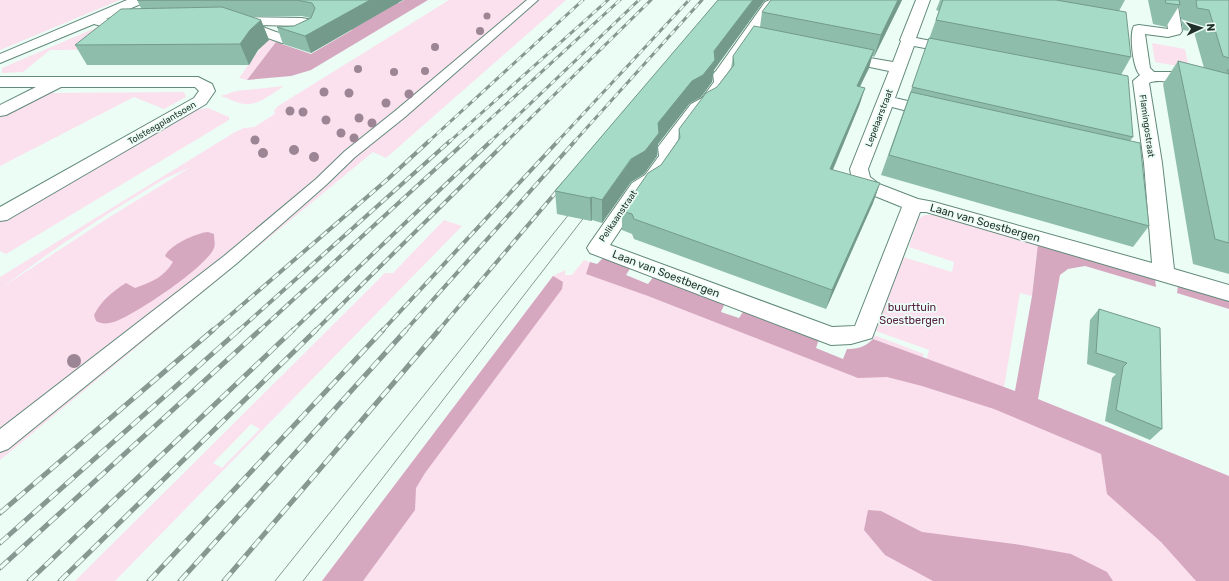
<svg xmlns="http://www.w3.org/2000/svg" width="1229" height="581" viewBox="0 0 1229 581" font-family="Rubik,sans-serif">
<rect width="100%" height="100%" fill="#ecfdf6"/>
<g fill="#fbe0ee" fill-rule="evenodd">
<polygon points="0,0 120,0 0,50"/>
<path d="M449,0h117l-180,158 -13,-6 -373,308v-183l235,-145 9,-4 10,-1 21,-13 -1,-3 4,-5zM191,167l-83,51 -107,70 57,-41 51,-34 55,-34z"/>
<polygon points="232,25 276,42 247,80 239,78 260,49 50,50 23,72 2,73 2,68 100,26"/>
<polygon points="1152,43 1185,49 1189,68 1155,62"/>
<path d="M284,86c-11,7 -26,20 -40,18 -8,-1 -16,-6 -23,-8l15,-5z"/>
<polygon points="184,92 186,97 164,109 134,97 0,166 0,117 51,93"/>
<polygon points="208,108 229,117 229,120 6,254 0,251 0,222 199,109"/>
<polygon points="925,215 937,215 1038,245 1032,296 1020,293 1004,387 1229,476 1229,581 322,581 553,276 565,270 565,275 572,275 584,260 858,367 927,358 929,350 876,331 903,257 952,272 954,262 909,247 918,219"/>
<path d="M444,220l18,6 -347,355h-40l310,-308h8zM251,424l9,5 -38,39 -9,-5z"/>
<polygon points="874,335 924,354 922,358 873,339"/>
</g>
<g fill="#d5a8c0">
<polygon points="388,0 399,3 404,0 428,0 311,70 291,76 247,80 276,42 311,54 352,30 354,24"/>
<path d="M208,232l6,2c0,6 2,11 -1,16 -10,19 -78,65 -99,72 -7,2 -13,2 -18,-1l-2,-6c7,-14 19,-24 32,-32l9,5c17,-6 29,-11 38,-26l-8,-6c5,-11 31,-23 43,-24z"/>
<path d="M1038,244l117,34 1,9 -71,-21 -17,3 -8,6 -22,124 191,77v105h-33l-35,-39 -54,-48 -6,-40 -107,-45 -72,-23 -35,-9 -29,1 -210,-82 -62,-22 4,-12 7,2 6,-6 28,9 -5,8 22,9 6,-8 71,27 -4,9 18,6 5,-8 75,29 -3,9 27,11 4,-10c11,0 18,-2 26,-10l142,52 17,-95z"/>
<polygon points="553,276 563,282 562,289 425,473 416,488 415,510 363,581 322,581"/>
<polygon points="1180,285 1229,300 1229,309 1177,293 1178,286"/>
<polygon points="868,510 881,511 922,532 1021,545 1071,554 1107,572 1113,581 933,581 885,555 864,530"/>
</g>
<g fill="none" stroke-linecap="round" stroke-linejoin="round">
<defs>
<polygon id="lane" points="527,0 538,0 405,117 355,157 326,185 236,264 8,449 0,452 0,429 224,256 316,179 345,151 395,111"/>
<g id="street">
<polygon points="127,0 145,0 143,3 106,19 139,19 141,22 139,25 105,27 94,24 0,63 0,54"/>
<path d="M770,0h17l-2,3 -10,5 -46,66 1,8 -16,22 -11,6 -27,37 1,9 -18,27 -13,8 -36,54 222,82 23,-1 47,-119 -37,-15 -13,-13 -2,-10 39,-98 -53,-11 -2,-3 2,-3 5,-1 52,9 8,-21 -1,-1 16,-40h14l-14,38 46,9 2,3 -2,3 -5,1 -43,-8 -19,52 46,11 2,4 -2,4 -6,1 -43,-11 -24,62 2,8 9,7 39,15 16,3 218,61 -8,-100 -11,-82 7,-6c-7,-6 -11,-41 -6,-49l5,-1 29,4 -5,-29h14l5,31 -2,3 -12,3 -23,-3 5,34 4,4h19l56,15v10c-17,-4 -66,-22 -80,-14l13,80 12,106 55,16v16l-303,-89h-6l-48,126 -21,6 -20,1 -241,-92 -3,-5 3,-5 42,-60 13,-8 14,-19 -1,-9 3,-4 30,-39 11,-6 12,-16 -1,-8 3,-3 49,-69z"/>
<path d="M233,17l69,1 15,3 2,3 -3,9 -16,8 -18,2 -54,-19 -2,-3 2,-3zM258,25l44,1 3,1c-14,14 -31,4 -47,-2z"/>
<polygon points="0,77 198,77 212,84 215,91 206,104 7,220 0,221 0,207 194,98 199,91 195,87 61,87 6,115 0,116 0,105 36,87 0,87"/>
</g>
</defs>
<use href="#lane" stroke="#62897a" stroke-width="2"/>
<use href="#street" stroke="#62897a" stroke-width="2"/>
<use href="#lane" fill="#fff" fill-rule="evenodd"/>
<use href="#street" fill="#fff" fill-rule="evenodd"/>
<g stroke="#879892" stroke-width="1">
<polyline points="275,581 574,208"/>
<polyline points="303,581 589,211"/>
</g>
<defs>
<g id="rail-far2">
<polyline points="428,142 583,0"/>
<polyline points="449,142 608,0"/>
<polyline points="465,142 620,0"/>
<polyline points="490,142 639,0"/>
<polyline points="506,142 651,0"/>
<polyline points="557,142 689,0"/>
<polyline points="574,142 702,0"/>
</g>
<g id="rail-far1">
<polyline points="212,331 389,178 429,141"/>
<polyline points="238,331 450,141"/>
<polyline points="259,331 466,141"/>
<polyline points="292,331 491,141"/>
<polyline points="315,331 507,141"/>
<polyline points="382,331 558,141"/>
<polyline points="405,331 575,141"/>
<polyline points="438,331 563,184"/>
</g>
<g id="rail">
<polyline points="0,513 213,330"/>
<polyline points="0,543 239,330"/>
<polyline points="0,568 260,330"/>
<polyline points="29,581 293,330"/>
<polyline points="60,581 316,330"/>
<polyline points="149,581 383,330"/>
<polyline points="180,581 406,330"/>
<polyline points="224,581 439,330"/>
</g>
</defs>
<use href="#rail-far2" stroke="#879892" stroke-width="3"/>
<use href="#rail-far1" stroke="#879892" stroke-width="4"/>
<use href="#rail" stroke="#879892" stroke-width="5"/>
<use href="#rail-far2" stroke="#ecfdf6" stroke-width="2" stroke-dasharray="6" stroke-linecap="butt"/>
<use href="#rail-far1" stroke="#ecfdf6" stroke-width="2.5" stroke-dasharray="8" stroke-linecap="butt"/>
<use href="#rail" stroke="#ecfdf6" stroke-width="3.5" stroke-dasharray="11" stroke-linecap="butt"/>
</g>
<g fill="#9c8594">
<circle cx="487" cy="16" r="3.5"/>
<circle cx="480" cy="31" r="4"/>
<circle cx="435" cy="47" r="4"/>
<circle cx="358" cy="69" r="4"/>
<circle cx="425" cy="71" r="4"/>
<circle cx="394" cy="72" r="4"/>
<circle cx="324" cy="92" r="4.5"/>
<circle cx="349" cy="93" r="4.5"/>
<circle cx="409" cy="94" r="4.5"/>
<circle cx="386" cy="103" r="4.5"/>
<circle cx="290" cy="111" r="4.5"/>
<circle cx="303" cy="112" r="4.5"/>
<circle cx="359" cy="118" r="4.5"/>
<circle cx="326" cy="120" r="4.5"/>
<circle cx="372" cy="123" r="4.5"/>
<circle cx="341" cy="133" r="4.5"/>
<circle cx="354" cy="138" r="4.5"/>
<circle cx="255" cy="140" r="4.5"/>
<circle cx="294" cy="150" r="5"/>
<circle cx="263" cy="153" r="5"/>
<circle cx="314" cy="157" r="5"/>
<circle cx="74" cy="361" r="7"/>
</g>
<g fill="#8fbdab">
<polygon points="137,0 403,0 311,53 283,44 277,27 294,26 310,18 302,16 251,17 261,20 269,40 258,50 249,65 87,65 75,45 141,8"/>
<polygon points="718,0 766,0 764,1 714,70 712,82 701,97 690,103 658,144 657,156 644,174 631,182 602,223 592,220 591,221 557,214 555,191"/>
<polygon points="771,0 902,0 874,57 872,56 869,68 860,87 865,88 859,106 833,170 880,183 873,203 826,309 634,239 632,234 622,230 622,211 661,165 678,140 679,129 717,87 731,68 733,56 760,27 762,12"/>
<polygon points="940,0 1125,0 1119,11 1131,57 1121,75 1133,137 1130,141 1149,226 1133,247 881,175 939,11 936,10"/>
<polygon points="1148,0 1229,0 1229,274 1193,264 1163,84 1178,61 1204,68 1194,32 1183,30 1179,6 1166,27 1153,24"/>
<polygon points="1099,309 1162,429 1150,440 1105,421 1112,378 1116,374 1087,364 1090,320"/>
</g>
<g fill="#749a8b">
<polygon points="370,0 403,0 311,53 305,36"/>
<polygon points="753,0 766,0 764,1 714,70 712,82 701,97 690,103 658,144 657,156 644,174 631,182 602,223 602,200 658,123 714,51"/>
<polygon points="898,0 902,0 874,57 881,35"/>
<polygon points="261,20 269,40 258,50 249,65 240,44 250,30"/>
<polygon points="874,50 869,68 851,104 857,86"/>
<polygon points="865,88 859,106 825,188 830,169"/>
<polygon points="880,183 873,203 826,309 832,290"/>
<polygon points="592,197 592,220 591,221 590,198"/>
</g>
<g fill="#a6dcc7" stroke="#749a8b">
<polygon points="137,0 370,0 305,36 277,27 294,26 311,18 315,8 312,3 296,0"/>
<polygon points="718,0 753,0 714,51 715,60 703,75 692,81 658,123 659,133 645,151 631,159 602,200 592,197 590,198 555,191"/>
<polygon points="771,0 898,0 881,35 762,12"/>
<polygon points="943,0 1056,0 1126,12 1131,57 936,20"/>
<polygon points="1165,0 1179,0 1180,5 1166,3"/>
<polygon points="1196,0 1229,0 1229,58 1223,56 1209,10 1197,8"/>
<polygon points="222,7 261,20 250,30 240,44 75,45 121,9"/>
<polygon points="754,26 874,50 857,86 865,88 830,169 880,183 832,290 634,219 632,214 622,211 648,173 661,165 680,138 679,129 706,93 717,87 734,65 733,56"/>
<polygon points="929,38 1128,76 1133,137 912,87"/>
<polygon points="1178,61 1229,74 1227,70 1229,70 1229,243 1215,239"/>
<polygon points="911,92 1140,143 1149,226 889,155"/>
<polygon points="1099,309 1160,328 1162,429 1116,410 1123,367 1127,363 1096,353"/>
</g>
<g text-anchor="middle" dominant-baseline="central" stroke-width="3.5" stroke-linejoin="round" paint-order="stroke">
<g font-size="9" fill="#20312b" stroke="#ecfdf6">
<text transform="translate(879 118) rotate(-69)">Lepelaarstraat</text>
<text transform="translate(162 123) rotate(-30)">Tolsteegplantsoen</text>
<text transform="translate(1147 126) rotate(82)">Flamingostraat</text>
<text transform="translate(618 216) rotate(-56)">Pelikaanstraat</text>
</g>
<g font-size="11" fill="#20312b" stroke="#ecfdf6">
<text transform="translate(985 223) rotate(16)">Laan van Soestbergen</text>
<text transform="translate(666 274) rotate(21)">Laan van Soestbergen</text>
</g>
<g font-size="11" fill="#5a2244" stroke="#ecfdf6">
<text x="912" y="307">buurttuin<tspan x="912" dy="13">Soestbergen</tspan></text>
</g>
</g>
<g transform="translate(1201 28) rotate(86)" stroke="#ecfdf6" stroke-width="3" paint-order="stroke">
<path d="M0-3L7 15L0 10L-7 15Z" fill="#20312b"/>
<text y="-6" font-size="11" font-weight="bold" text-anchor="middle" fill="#20312b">N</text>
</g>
</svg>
